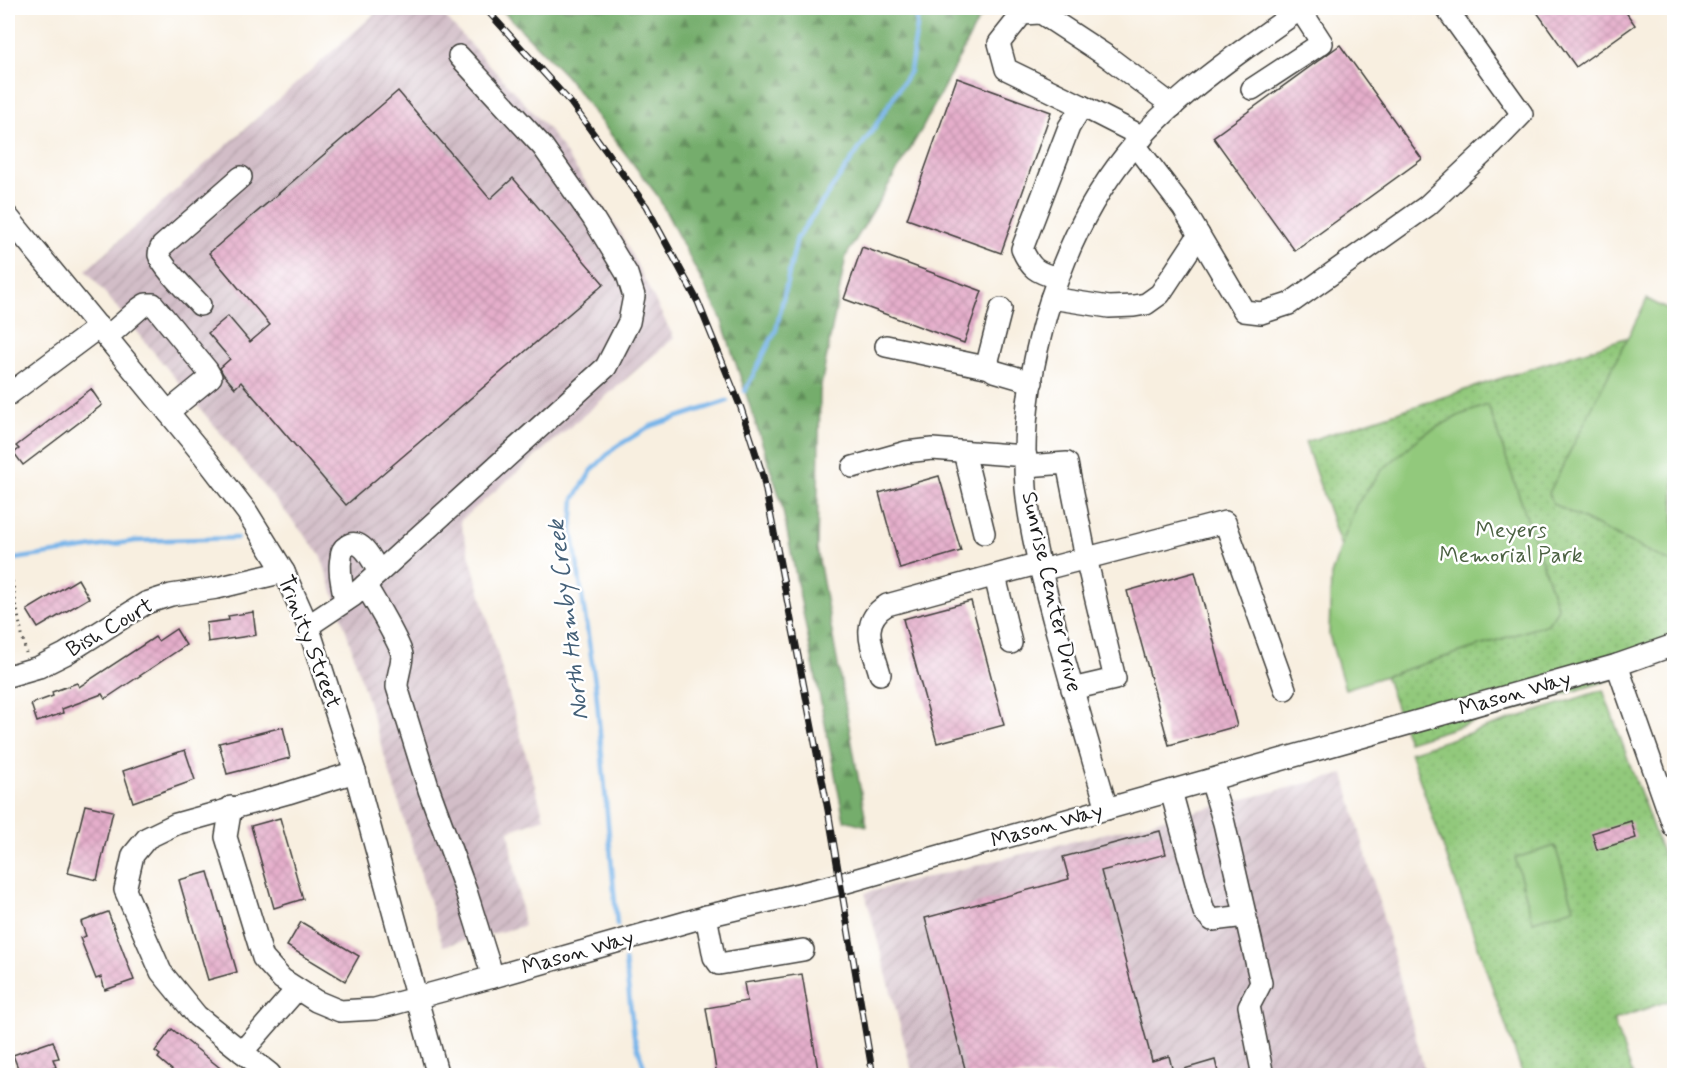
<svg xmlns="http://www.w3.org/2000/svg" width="1682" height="1083" viewBox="0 0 1682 1083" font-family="Mynerve,sans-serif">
<defs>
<pattern id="industrial-furrows" width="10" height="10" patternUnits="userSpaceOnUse" patternTransform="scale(1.5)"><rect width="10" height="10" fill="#d2bdc7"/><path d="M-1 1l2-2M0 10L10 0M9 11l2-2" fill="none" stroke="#b4a2aa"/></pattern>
<pattern id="grass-dots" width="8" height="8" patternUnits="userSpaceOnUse" patternTransform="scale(1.5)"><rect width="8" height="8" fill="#92c97c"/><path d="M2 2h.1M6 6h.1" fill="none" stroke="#7dac6b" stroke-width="1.8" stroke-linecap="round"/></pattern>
<pattern id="forest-firs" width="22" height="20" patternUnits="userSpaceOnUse" patternTransform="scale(1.5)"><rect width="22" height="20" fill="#75ad6c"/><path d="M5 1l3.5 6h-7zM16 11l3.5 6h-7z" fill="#5f8c58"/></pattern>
<pattern id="building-cross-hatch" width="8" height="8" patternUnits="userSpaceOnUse" patternTransform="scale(1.5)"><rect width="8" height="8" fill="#e5aecb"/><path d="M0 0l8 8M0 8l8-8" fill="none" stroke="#c495ae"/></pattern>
</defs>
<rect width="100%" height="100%" fill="#fff"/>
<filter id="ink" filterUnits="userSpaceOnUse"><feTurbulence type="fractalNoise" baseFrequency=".0167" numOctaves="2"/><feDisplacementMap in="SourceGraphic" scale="12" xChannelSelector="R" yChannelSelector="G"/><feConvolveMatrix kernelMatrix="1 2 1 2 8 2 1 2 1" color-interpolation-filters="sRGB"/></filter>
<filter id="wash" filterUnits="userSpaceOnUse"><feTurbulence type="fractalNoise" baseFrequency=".008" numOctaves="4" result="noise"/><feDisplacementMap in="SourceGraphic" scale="24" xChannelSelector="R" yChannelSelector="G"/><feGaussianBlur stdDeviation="1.35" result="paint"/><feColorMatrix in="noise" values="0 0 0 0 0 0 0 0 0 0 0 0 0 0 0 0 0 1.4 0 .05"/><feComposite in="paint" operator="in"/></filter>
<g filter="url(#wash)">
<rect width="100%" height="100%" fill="#f8efe0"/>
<g fill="url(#industrial-furrows)">
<polygon points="381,8 437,8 550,131 620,232 674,338 460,521 544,818 509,831 524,926 443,946 345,627 320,554 86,270"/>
<polygon points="1344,774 1426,1075 913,1075 865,893"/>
</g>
<g fill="url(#grass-dots)" stroke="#57724c" stroke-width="1.5">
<polygon points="1674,322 1674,656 1607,681 1408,742 1305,442"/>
<polygon points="1603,690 1674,886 1674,999 1613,1020 1633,1075 1523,1075 1410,752"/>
</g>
<polygon fill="url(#forest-firs)" stroke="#486444" stroke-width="1.5" points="500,8 990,8 978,21 922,129 846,256 820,391 817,549 867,826 844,820 781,501 721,318 657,195 566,76"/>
<g fill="#92c97c" stroke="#57724c" stroke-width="1.5">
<polygon points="1647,299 1674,313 1674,564 1553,504 1549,493"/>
<polygon points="1488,405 1558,609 1548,624 1345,689 1329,635 1331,575 1356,505 1382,470 1424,434 1460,415"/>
<polygon points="1555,846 1574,908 1533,921 1515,858"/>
</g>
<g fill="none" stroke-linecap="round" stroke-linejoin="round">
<g stroke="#76b4e9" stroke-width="4.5">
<polyline points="745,391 776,330 797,238 874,128 910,71 917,27 917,8"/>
<polyline points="8,560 135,541 237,538"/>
<polyline points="617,925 596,689 572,529 574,499 592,470 614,448 651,426 727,401"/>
<polyline points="625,961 634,1036 647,1076"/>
</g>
</g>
<g id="blocks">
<g fill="url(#building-cross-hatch)">
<polygon points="1534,8 1623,8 1635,25 1576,67"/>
<polygon points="1340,45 1422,159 1295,251 1213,137"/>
<polygon points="957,78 1051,112 1001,253 907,219"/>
<polygon points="398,91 490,199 513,178 604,284 346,505 241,382 235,388 223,374 220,368 230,359 208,333 228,316 250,342 270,325 209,253"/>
<polygon points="862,247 982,291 964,343 844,299"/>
<polygon points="91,389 102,405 23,465 14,453 19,449 16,446"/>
<polygon points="939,476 961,551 900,569 879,493"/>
<polygon points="1195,572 1237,726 1169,745 1127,591"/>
<polygon points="78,579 89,598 38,628 27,610"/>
<polygon points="971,601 1004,725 937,743 903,619"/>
<polygon points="253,612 256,635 208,642 206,623 229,620 228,616"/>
<polygon points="176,629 186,645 105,699 102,694 62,709 63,713 37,722 31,704 53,696 52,692 77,683 79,687 155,637 158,641"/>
<polygon points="283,727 290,758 227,774 219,743"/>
<polygon points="185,750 195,780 133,802 123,771"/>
<polygon points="85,805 113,811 97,880 68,873"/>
<polygon points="280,818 303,899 274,908 251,826"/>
<polygon points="1631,821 1636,838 1597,850 1592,833"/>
<polygon points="1160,831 1166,854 1101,871 1152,1061 1169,1056 1174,1076 967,1076 925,918 1069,879 1063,857"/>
<polygon points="208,872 237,972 208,980 179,880"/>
<polygon points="108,912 134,980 105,990 101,977 96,979 80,938 86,936 81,922"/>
<polygon points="301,922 359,956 345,981 287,946"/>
<polygon points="802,974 819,1076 717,1076 706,1008 747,1001 744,983"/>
<polygon points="172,1029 230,1076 179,1076 158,1058 160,1055 155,1051"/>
<polygon points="53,1041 59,1058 53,1059 56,1067 33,1076 21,1076 13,1055"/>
<polygon points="1215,1060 1219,1076 1175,1076 1174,1072"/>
</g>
</g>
</g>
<g filter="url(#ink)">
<use href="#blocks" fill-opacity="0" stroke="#3d3c39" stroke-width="1.5"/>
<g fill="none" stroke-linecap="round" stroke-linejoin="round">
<defs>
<g id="minor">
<polyline points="1252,89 1322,43 1300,9"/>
<polyline points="1082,106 1006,69 999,43 1022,14 1041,13 1108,57 1173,106"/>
<polyline points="1135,145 1183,208 1244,311 1261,313 1289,304 1427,206 1493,144 1522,114 1446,8"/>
<polyline points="8,217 204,456 247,512 284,572 308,626 355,772 438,1076"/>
<path d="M1057,278c-21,-6 -26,-9 -35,-29l47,-122 13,-21 61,31"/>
<polyline points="1051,298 1109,307 1134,306 1146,304 1160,294 1199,235"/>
<path d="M200,305c-9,-10 -38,-38 -41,-50 0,-3 1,-6 3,-9l79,-69"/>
<polyline points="1001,309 988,360 990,368 994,371 1032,382"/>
<polyline points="107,337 140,308 146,304 153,304 207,370 211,377 168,412"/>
<polyline points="886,346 990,368"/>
<polyline points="8,395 99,327"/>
<polyline points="964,452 984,533"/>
<polyline points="1026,466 1067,463 1086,558 1115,679 1072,689"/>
<polyline points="853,467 906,452 932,449 1026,456"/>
<polyline points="1041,570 1225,522 1285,689"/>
<polyline points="995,576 1011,643"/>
<path d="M365,585c7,11 36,60 37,70 0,10 -5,21 -5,32l32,103 37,101 27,86"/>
<path d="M345,601c-2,-13 -7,-29 -4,-43 0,-5 1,-9 6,-12 14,-11 26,16 32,26"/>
<polyline points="308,626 353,596 606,367 629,322 634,296 627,274 593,218 543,147 459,56"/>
<polyline points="1617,665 1674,827"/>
<path d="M880,674c-7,-26 -22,-52 7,-69l153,-42"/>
<polyline points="8,676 39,667 65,654 146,603 171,595 217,588 284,572"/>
<polyline points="1211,780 1224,823 1261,983 1249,1006 1263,1076"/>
<polyline points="1171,791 1204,912 1212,920 1245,916"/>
<polyline points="231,807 226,837 263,958 282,979 316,1001 340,1011 375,1009 493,977 711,915 840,884 1617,665 1674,645"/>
<path d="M1107,809c-18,-63 -37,-127 -54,-191 -11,-42 -23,-86 -27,-130 -8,-111 30,-246 100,-333 48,-60 114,-103 176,-147"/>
<polyline points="706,916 714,957 719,964 803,950"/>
<polyline points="242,1052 297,989"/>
<polyline points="270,1074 197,1016 161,972 125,890 133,855 147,838 176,824 288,793 355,772"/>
</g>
</defs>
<use href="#minor" stroke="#3d3c39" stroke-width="24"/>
<path stroke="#3d3c39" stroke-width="3" stroke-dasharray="1.5 4.5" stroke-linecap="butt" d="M8,474c9,23 -2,50 0,74 4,35 10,71 18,105"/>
<use href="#minor" stroke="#fff" stroke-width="21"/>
<defs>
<polyline id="rail" points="485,8 571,103 646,206 698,302 741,408 763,476 828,810 873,1076"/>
</defs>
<use href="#rail" stroke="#1c1c1c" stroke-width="7"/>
<use href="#rail" stroke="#fff" stroke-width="4.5" stroke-dasharray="14" stroke-linecap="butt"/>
</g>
</g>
<g text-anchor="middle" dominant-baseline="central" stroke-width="5" stroke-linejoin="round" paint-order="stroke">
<g font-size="22" fill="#4b6142" stroke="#fff">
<text x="1511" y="531">Meyers<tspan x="1511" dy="25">Memorial Park</tspan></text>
</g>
<g font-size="22" fill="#1c1c1c" stroke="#fff">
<text transform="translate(1051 592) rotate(77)">Sunrise Center Drive</text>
<text transform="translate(110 628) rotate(-30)">Bish Court</text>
<text transform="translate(309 642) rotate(69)">Trinity Street</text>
<text transform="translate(1515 694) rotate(-16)">Mason Way</text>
<text transform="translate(1047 826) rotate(-16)">Mason Way</text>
<text transform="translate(578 953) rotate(-16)">Mason Way</text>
</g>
<g font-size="24" font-style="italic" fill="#446078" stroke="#fff">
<text transform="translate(569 620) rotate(-97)">North Hamby Creek</text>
</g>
</g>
<rect width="1682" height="1083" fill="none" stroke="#fff" stroke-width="30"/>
</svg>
